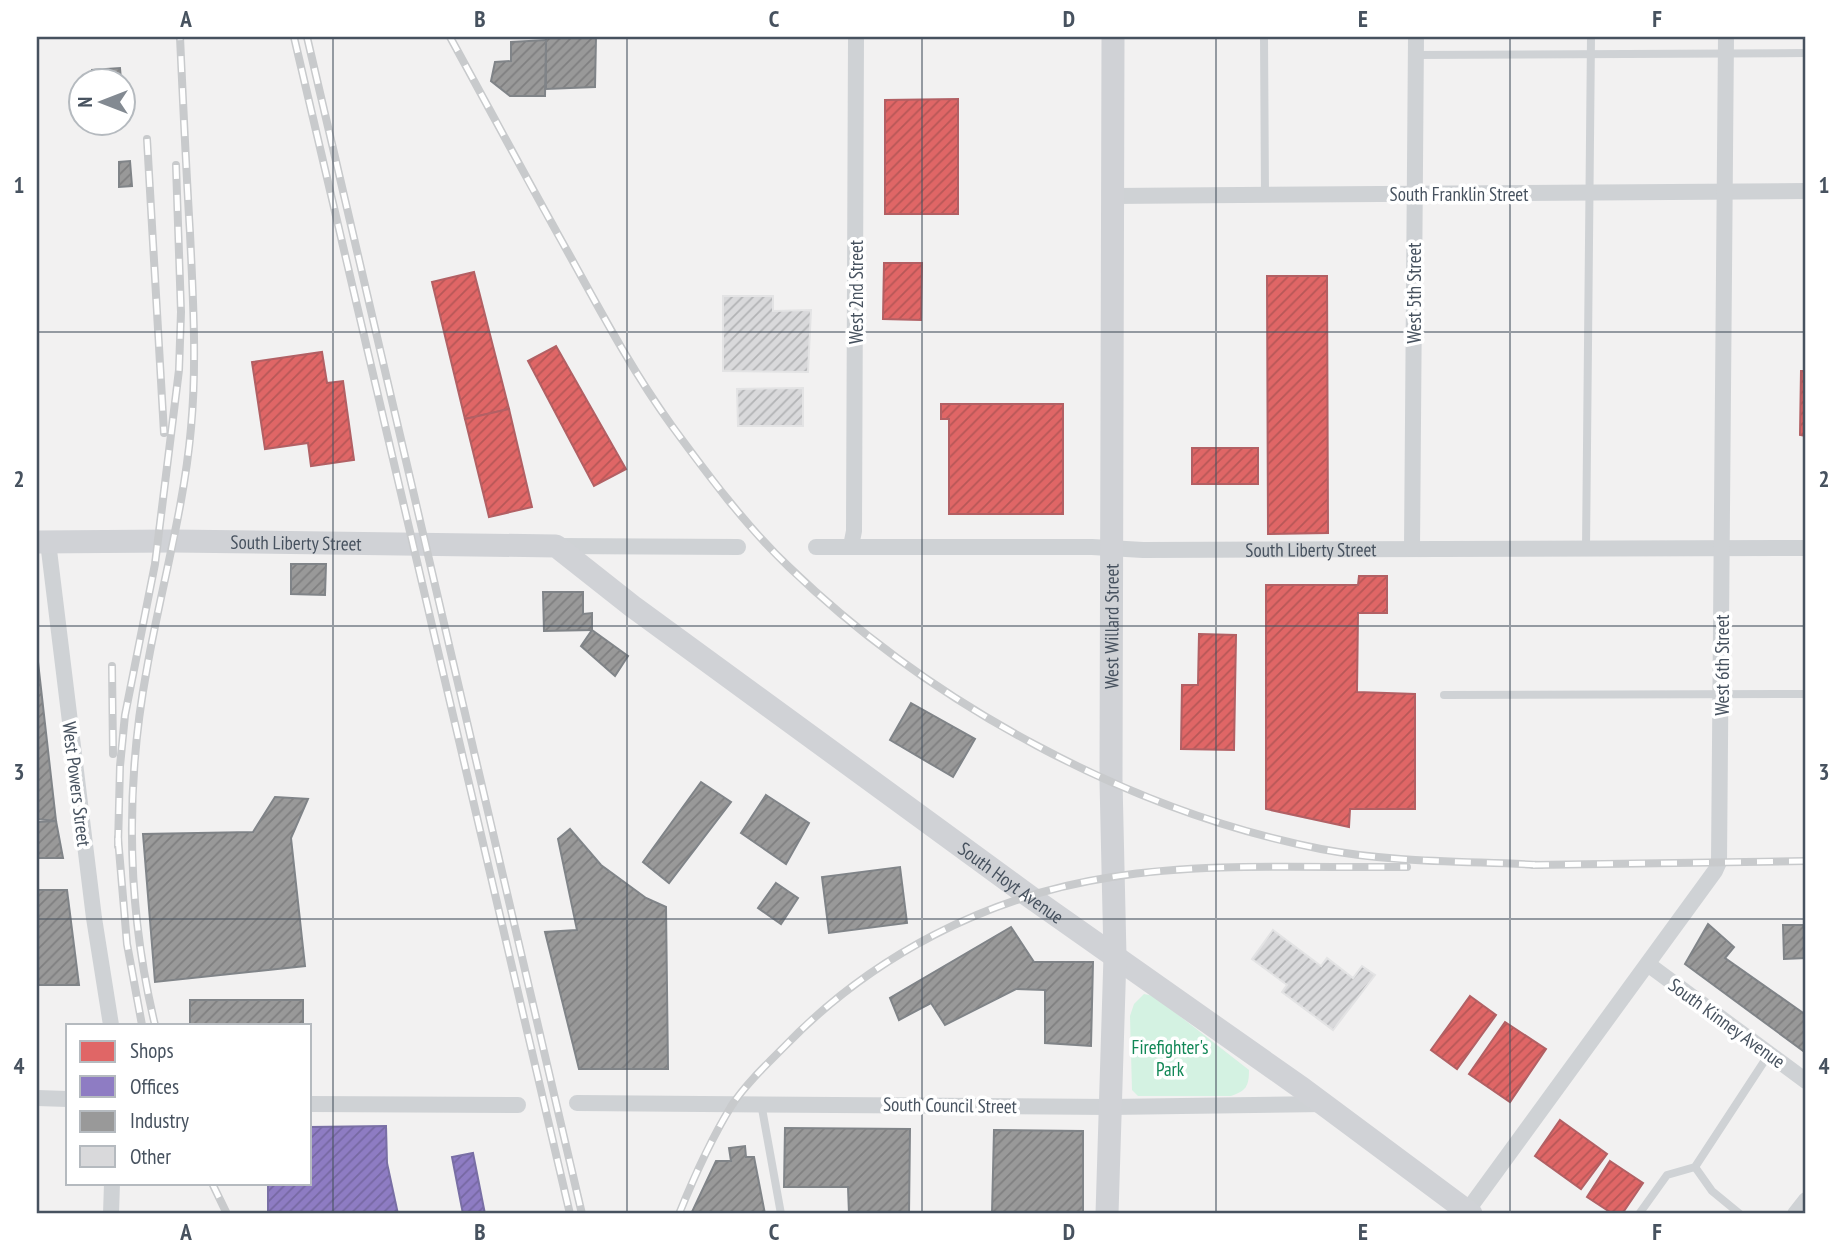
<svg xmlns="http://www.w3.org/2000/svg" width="1843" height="1251" viewBox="0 0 1843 1251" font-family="'PT Sans Narrow',sans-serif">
<defs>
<pattern id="shops-hatch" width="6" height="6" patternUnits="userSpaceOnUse" patternTransform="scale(1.75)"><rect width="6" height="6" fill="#e06666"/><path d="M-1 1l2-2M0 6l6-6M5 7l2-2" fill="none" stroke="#b75757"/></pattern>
<pattern id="offices-hatch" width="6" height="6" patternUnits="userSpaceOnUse" patternTransform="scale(1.75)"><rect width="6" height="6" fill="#8e7cc3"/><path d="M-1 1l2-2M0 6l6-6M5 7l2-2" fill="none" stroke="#7668a2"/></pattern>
<pattern id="industry-hatch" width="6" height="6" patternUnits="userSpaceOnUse" patternTransform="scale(1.75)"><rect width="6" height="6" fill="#999"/><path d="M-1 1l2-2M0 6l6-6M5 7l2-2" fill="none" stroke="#7f7f80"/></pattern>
<pattern id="building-hatch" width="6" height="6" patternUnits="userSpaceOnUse" patternTransform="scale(1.75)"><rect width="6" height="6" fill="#d9d9db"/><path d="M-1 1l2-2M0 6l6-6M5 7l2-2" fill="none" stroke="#b2b3b5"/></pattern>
</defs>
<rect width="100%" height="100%" fill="#f2f1f1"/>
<path fill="#d4f2e2" d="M1144,994l10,2 95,74c0,16 -3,21 -18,26h-93l-6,-6 -2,-74 4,-12z"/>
<g fill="url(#shops-hatch)" stroke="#b26064" stroke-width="2">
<polygon points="958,99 958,214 885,214 885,100"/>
<polygon points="884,263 922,263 921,320 883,319"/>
<polygon points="474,272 509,409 465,419 432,282"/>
<polygon points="1267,276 1327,276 1328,533 1268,534"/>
<polygon points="556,346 626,469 594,486 528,361"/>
<polygon points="322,352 327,383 343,381 354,460 311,466 308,443 265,449 252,362"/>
<polygon points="1801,371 1806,371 1806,436 1800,435"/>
<polygon points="941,404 1063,404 1063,514 949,514 949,419 941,419"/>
<polygon points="509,409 532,507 489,517 465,419"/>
<rect x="1192" y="448" width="66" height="36"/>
<polygon points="1359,576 1387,576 1387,613 1358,613 1357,692 1415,694 1415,809 1350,809 1349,827 1266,809 1266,585 1358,585"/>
<polygon points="1199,634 1236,635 1234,750 1181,749 1182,685 1198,685"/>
<polygon points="1470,996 1496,1015 1457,1069 1431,1050"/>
<polygon points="1505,1022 1546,1049 1510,1102 1469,1074"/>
<polygon points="1560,1120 1607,1154 1581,1189 1535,1156"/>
<polygon points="1610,1161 1643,1183 1622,1214 1613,1214 1587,1197"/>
</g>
<g fill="url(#offices-hatch)" stroke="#796fa5" stroke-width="2">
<polygon points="386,1126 387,1163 398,1214 268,1214 268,1183 310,1183 310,1127"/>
<polygon points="473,1153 485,1214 463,1214 452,1157"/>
</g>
<g fill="url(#industry-hatch)" stroke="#808488" stroke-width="2">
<polygon points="546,37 596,37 595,87 546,89"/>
<polygon points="546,40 545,96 510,96 491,81 495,62 511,61 511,42"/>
<polygon points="120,68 121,80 92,80 92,70"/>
<polygon points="130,161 132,186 119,187 119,162"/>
<polygon points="291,564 326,564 325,595 291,594"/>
<polygon points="543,592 583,592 583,614 592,613 592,630 544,631"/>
<polygon points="592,630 628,656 615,676 581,646"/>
<polygon points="37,653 56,821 37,819"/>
<polygon points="911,703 975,739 953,777 890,740"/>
<polygon points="701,782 731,802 669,883 643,862"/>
<polygon points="766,795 809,823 786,864 741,833"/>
<polygon points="275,797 308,799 291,838 305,966 155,982 143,834 253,832"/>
<polygon points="56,821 63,858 37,858 37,822"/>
<polygon points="570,829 601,865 646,898 666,907 668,1069 579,1069 545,932 577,930 558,839"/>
<polygon points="900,867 907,923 829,933 822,877"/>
<polygon points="776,883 798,898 781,924 758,908"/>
<polygon points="37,890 67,890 79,985 37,985"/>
<polygon points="1708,924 1734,947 1725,958 1806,1015 1806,1053 1685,964"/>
<polygon points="1783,925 1806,925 1806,958 1784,959"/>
<polygon points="1011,927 1034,962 1093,962 1091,1046 1045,1043 1045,990 1016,989 945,1025 931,1003 899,1020 890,998"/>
<rect x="190" y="1000" width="113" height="25"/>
<polygon points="785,1128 910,1129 909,1214 849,1214 848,1187 784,1187"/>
<polygon points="994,1130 1083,1131 1083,1214 992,1214"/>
<polygon points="745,1146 746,1157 754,1157 765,1214 691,1214 716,1161 731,1161 729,1148"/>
</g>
<g fill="url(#building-hatch)" stroke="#e3e3e4" stroke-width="2">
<polygon points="723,296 773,296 773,311 811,310 808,372 723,371"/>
<polygon points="803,388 803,426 738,426 737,389"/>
<polygon points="1273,930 1321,966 1327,958 1353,978 1362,966 1375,975 1333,1030 1282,992 1287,985 1252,959"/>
</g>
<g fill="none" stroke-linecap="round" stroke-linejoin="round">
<g stroke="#cfd2d5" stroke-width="8">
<polyline points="1264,37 1265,195"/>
<polyline points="1416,55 1806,53"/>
<polyline points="1586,549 1591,37"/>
<polyline points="1444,695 1806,694"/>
<polyline points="761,1103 781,1214"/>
<polyline points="1695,1167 1712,1191 1740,1214"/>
<polyline points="1639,1214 1667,1175 1695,1167 1769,1054"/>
</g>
<g stroke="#cfd2d5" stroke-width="16">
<polyline points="1113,196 1806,191"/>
<polyline points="48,542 94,918 111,1025"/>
<polyline points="556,546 738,547"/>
<polyline points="851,546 854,531 856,37"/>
<path id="s1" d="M816,547h276l51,3 663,-2"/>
<polyline points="1412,549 1416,37"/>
<polyline points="1649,965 1806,1081"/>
<polyline points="37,1098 68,1099"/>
<polyline points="577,1103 1110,1107 1324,1104"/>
<polyline points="310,1104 518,1105"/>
<polyline points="111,1214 112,1183"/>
<polyline points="1465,1214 1715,871 1719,862 1726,37"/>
<polyline points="1795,1214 1806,1200"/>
</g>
<g stroke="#d0d2d6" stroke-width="23">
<path id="s2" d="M37,542l136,-1 383,5 76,60 397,290 274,193 168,125"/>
<path id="s3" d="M1107,1214l8,-258 -4,-175 2,-744"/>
</g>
<defs>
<g id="rail">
<polyline points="294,37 570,1214"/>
<polyline points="307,37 582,1214"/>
<path d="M450,37c40,73 79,146 120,219 32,58 63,116 102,170 36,49 73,99 117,141 142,137 339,244 532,282 72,14 148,12 220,16"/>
<polyline points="147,139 164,433"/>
<polyline points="112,666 113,754"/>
<polyline points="118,838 127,944 142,1025"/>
<polyline points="118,846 120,766 125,715 155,564 179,370 181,312 176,165"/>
<polyline points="1533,865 1806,861"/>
<path d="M155,1025c-28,-117 -30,-238 -8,-357 14,-80 37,-159 44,-240 6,-65 2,-130 -1,-195 -4,-66 -7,-131 -10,-196"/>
<polyline points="212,1183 227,1214"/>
<path d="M679,1214c15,-37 32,-75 53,-109 14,-21 35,-41 53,-59 87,-90 202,-150 327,-169 94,-15 199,-9 295,-10"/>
</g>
</defs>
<use href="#rail" stroke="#c8cacc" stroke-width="8"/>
<use href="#rail" stroke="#fff" stroke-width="5" stroke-dasharray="16" stroke-linecap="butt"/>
</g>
<path fill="none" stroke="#47525f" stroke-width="2" stroke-opacity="0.55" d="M333,37v1177M627,37v1177M922,37v1177M1216,37v1177M1510,37v1177M37,332h1769M37,626h1769M37,919h1769"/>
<g text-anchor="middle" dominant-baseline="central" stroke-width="7" stroke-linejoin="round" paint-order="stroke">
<g font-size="19" fill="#47525f" stroke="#fff">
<text x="1459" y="194">South Franklin Street</text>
<text transform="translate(856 292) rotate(-90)">West 2nd Street</text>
<text transform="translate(1414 293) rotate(-90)">West 5th Street</text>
<text stroke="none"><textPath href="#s2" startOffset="259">South Liberty Street</textPath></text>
<text stroke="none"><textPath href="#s1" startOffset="495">South Liberty Street</textPath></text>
<text stroke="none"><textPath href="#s3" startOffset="588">West Willard Street</textPath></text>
<text transform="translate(1722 665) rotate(-90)">West 6th Street</text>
<text transform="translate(77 784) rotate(83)">West Powers Street</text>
<text stroke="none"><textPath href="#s2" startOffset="1085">South Hoyt Avenue</textPath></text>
<text transform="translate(1727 1023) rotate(36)">South Kinney Avenue</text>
<text transform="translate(950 1105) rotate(1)">South Council Street</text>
</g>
<g font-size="19" fill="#118756" stroke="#fff">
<text x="1170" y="1047">Firefighter's<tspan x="1170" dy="22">Park</tspan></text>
</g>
</g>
<rect width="1843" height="1251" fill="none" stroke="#ffffff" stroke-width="77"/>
<rect x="66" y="1024" width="245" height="161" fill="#ffffff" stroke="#b5babf" stroke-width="2"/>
<rect x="80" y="1041" width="35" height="21" fill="#e06666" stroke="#b5babf" stroke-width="2"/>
<text x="130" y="1058" font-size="21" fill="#47525f">Shops</text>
<rect x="80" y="1076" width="35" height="21" fill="#8e7cc3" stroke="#b5babf" stroke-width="2"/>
<text x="130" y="1094" font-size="21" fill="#47525f">Offices</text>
<rect x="80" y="1111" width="35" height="21" fill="#999999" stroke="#b5babf" stroke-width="2"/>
<text x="130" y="1128" font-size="21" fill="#47525f">Industry</text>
<rect x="80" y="1146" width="35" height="21" fill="#d9d9db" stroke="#b5babf" stroke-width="2"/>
<text x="130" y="1164" font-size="21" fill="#47525f">Other</text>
<g transform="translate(102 102) rotate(270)"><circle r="33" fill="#ffffff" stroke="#b5babf" stroke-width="2"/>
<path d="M0-5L12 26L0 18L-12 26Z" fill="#838a92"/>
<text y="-10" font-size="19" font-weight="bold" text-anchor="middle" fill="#47525f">N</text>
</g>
<rect x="38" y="38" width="1766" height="1174" fill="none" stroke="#47525f" stroke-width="2.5"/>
<g font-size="23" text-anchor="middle" font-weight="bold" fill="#47525f">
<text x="186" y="27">A</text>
<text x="480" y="27">B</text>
<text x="774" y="27">C</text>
<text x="1069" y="27">D</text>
<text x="1363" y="27">E</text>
<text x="1657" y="27">F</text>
<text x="19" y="193">1</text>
<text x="1824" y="193">1</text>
<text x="19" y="487">2</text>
<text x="1824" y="487">2</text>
<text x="19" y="780">3</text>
<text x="1824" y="780">3</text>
<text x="19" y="1074">4</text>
<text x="1824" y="1074">4</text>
<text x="186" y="1240">A</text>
<text x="480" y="1240">B</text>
<text x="774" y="1240">C</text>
<text x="1069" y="1240">D</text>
<text x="1363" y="1240">E</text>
<text x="1657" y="1240">F</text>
</g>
</svg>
